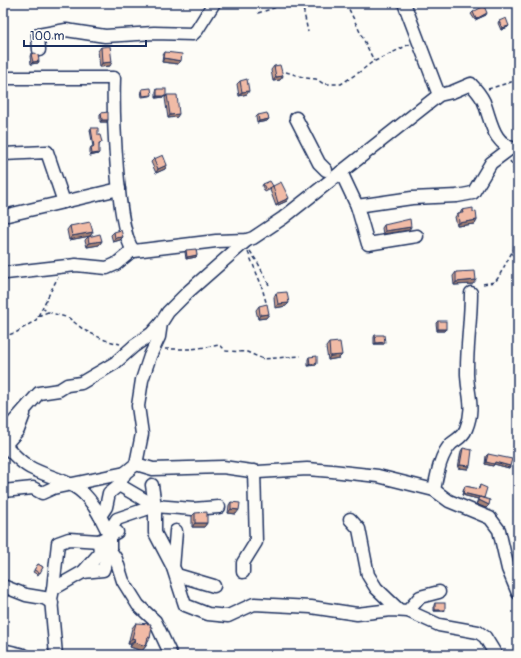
<svg xmlns="http://www.w3.org/2000/svg" width="521" height="658" viewBox="0 0 521 658" font-family="Pangolin,sans-serif">
<rect width="100%" height="100%" fill="#fdfcf7"/>
<filter id="ink" filterUnits="userSpaceOnUse"><feTurbulence type="fractalNoise" baseFrequency=".025" numOctaves="2"/><feDisplacementMap in="SourceGraphic" scale="8" xChannelSelector="R" yChannelSelector="G"/><feConvolveMatrix kernelMatrix="1 2 1 2 8 2 1 2 1" color-interpolation-filters="sRGB"/></filter>
<g filter="url(#ink)">
<g fill="none" stroke-linecap="round" stroke-linejoin="round">
<defs>
<g id="minor">
<polyline points="404,3 439,95"/>
<polyline points="39,50 38,35 66,30 105,36 154,33 193,34 197,30 214,3"/>
<path d="M3,78h111c-1,28 2,155 20,173l82,-10 31,-1 6,-2 30,-20 156,-123 13,-3 19,-8c5,6 12,13 14,21 7,20 9,40 33,45"/>
<polyline points="296,118 319,163 326,170"/>
<polyline points="3,154 47,152 64,202"/>
<polyline points="341,172 357,206 368,244 417,236"/>
<polyline points="357,206 412,198 457,196 473,193 491,163 511,148"/>
<polyline points="8,215 119,189"/>
<polyline points="6,273 76,265 107,268 116,264 128,254 132,249"/>
<path d="M24,414l-6,16 -13,15c7,8 19,20 28,24 34,16 47,11 67,47"/>
<polyline points="3,434 39,393 59,390 67,385 81,383 115,363 134,346 151,334 161,323"/>
<polyline points="136,464 153,469 223,467 258,472 307,469 332,471 378,476 434,490 449,501 490,518 499,530 508,569 518,593"/>
<polyline points="119,485 155,506"/>
<polyline points="152,485 155,506 155,533 177,575 214,586"/>
<path d="M434,490c3,-15 6,-35 17,-46 6,-5 12,-7 15,-15 10,-24 0,-37 1,-60 0,-25 4,-50 4,-76"/>
<polyline points="3,491 33,488 42,493 53,488 125,473"/>
<polyline points="350,519 359,529 368,575 376,588 399,610"/>
<polyline points="176,531 173,568 185,605 208,614 228,616 254,604 311,607 357,614 391,610 408,611 439,625 478,632 485,637 496,655"/>
<polyline points="108,533 117,519 155,506 193,509 219,507"/>
<polyline points="83,572 103,570 110,550"/>
<polyline points="243,572 243,563 256,542 254,471"/>
<polyline points="3,586 26,595 44,598 52,603"/>
<polyline points="53,589 58,543 69,539 99,541"/>
<polyline points="408,611 420,597 439,592"/>
<polyline points="3,650 24,655"/>
<polyline points="56,655 51,599 53,589 83,572 100,553 99,541 117,532"/>
<polyline points="171,655 155,621 138,605 123,581 116,559 110,550 110,536 100,516 106,507 109,493 119,485 125,473 136,464 142,434 138,406 142,380 150,356 159,337 161,323 168,312 189,291 247,240"/>
</g>
</defs>
<use href="#minor" stroke="#1b2f5e" stroke-width="15"/>
<g stroke="#1b2f5e" stroke-width="1.5" stroke-dasharray="4 3" stroke-linecap="butt">
<polyline points="302,3 308,32"/>
<polyline points="346,3 374,61"/>
<polyline points="258,13 290,3"/>
<polyline points="286,72 306,78 316,79 324,84 341,84 361,71 371,63 410,44"/>
<polyline points="488,89 518,80"/>
<path d="M510,161c7,11 4,20 8,28"/>
<polyline points="250,251 258,263 269,285"/>
<polyline points="248,252 261,284 266,302"/>
<polyline points="483,284 495,282 498,278 518,241"/>
<polyline points="42,308 48,312 69,318 84,330 105,340 120,344"/>
<polyline points="38,316 48,312"/>
<polyline points="3,337 17,332 36,320 58,277"/>
<polyline points="165,349 192,349 220,345 226,351 247,352 263,359 301,356"/>
</g>
<use href="#minor" stroke="#fdfcf7" stroke-width="12"/>
</g>
<g fill="#cfa18f" stroke="#1b2f5e">
<polygon points="473,12 486,15 475,20 471,14"/>
<polygon points="499,21 509,26 508,27 501,30 498,23"/>
<polygon points="101,47 110,66 100,67 98,51"/>
<polygon points="165,52 181,61 178,64 162,62 163,55"/>
<polygon points="31,54 39,61 38,63 31,64 30,56"/>
<polygon points="274,66 283,76 280,80 273,81 271,70"/>
<polygon points="240,81 247,94 239,96 237,84"/>
<polygon points="142,89 152,95 150,96 142,97 141,91"/>
<polygon points="157,89 166,96 164,97 156,98 156,91"/>
<polygon points="167,95 177,117 168,118 165,98"/>
<polygon points="101,113 107,122 100,122 100,114"/>
<polygon points="258,115 269,119 267,121 257,123 256,117"/>
<polygon points="91,128 98,135 102,142 99,145 98,154 90,156 90,149 91,147 93,147 90,130"/>
<polygon points="154,159 167,165 165,169 156,173 151,162"/>
<polygon points="263,184 273,186 287,201 276,206 270,190 271,189 265,192 262,186"/>
<polygon points="462,210 473,212 477,220 475,224 457,226 455,217 458,213 460,213"/>
<polygon points="384,225 409,230 383,234 382,228"/>
<polygon points="70,226 93,232 90,236 69,240 67,230"/>
<polygon points="114,232 120,240 113,242 111,235"/>
<polygon points="88,237 102,241 99,245 87,247 85,240"/>
<polygon points="186,250 197,255 196,257 186,259 185,252"/>
<polygon points="456,272 473,284 454,285 453,276"/>
<polygon points="276,293 286,306 275,308 274,297"/>
<polygon points="259,306 269,314 266,318 258,319 256,310"/>
<polygon points="438,321 444,331 437,331 436,323"/>
<polygon points="375,335 384,344 374,344 374,337"/>
<polygon points="329,343 342,355 339,358 328,360 326,347"/>
<polygon points="309,357 317,363 316,365 308,366 308,359"/>
<polygon points="463,448 468,469 458,468 461,451"/>
<polygon points="488,454 510,466 509,468 494,464 493,466 485,464 486,456"/>
<polygon points="480,485 484,498 489,505 486,508 476,504 478,499 462,495 464,488 465,486 478,489"/>
<polygon points="231,502 236,514 228,513 229,505"/>
<polygon points="518,504 518,515 514,512"/>
<polygon points="195,513 207,523 204,527 192,527 192,516"/>
<polygon points="38,564 43,567 38,575 33,572"/>
<polygon points="435,603 444,611 434,611 434,605"/>
<polygon points="136,623 150,627 150,638 148,641 146,646 142,651 130,647 131,644 128,644 132,628"/>
</g>
<g fill="#a98374" stroke="#1b2f5e">
<polygon points="487,13 486,15 475,20 476,19"/>
<polygon points="509,26 508,27 501,30 502,28"/>
<polygon points="164,58 181,61 178,64 162,62"/>
<polygon points="39,61 38,63 31,64 33,62"/>
<polygon points="112,62 110,66 100,67 102,63"/>
<polygon points="283,76 280,80 273,81 276,77"/>
<polygon points="249,91 247,94 239,96 242,92"/>
<polygon points="157,96 166,96 164,97 156,98"/>
<polygon points="179,114 177,117 168,118 170,115"/>
<polygon points="269,119 267,121 257,123 259,121"/>
<polygon points="102,120 108,120 107,122 100,122"/>
<polygon points="99,153 98,154 90,156 92,154"/>
<polygon points="167,165 165,169 156,173 158,169"/>
<polygon points="289,198 287,201 276,206 278,203"/>
<polygon points="477,220 475,224 457,226 459,223"/>
<polygon points="411,227 409,230 383,234 385,231"/>
<polygon points="93,232 90,236 69,240 72,236"/>
<polygon points="123,237 120,240 113,242 115,238"/>
<polygon points="102,241 99,245 87,247 89,243"/>
<polygon points="197,255 196,257 186,259 187,257"/>
<polygon points="476,280 473,284 454,285 456,282"/>
<polygon points="289,303 286,306 275,308 278,304"/>
<polygon points="269,314 266,318 258,319 260,315"/>
<polygon points="438,329 446,329 444,331 437,331"/>
<polygon points="385,342 384,344 374,344 376,343"/>
<polygon points="342,355 339,358 328,360 330,356"/>
<polygon points="317,363 316,365 308,366 310,364"/>
<polygon points="486,462 495,462 510,466 509,468 494,464 493,466 485,464"/>
<polygon points="460,465 470,466 468,469 458,468"/>
<polygon points="463,493 479,497 478,499 462,495"/>
<polygon points="479,500 489,505 486,508 476,504"/>
<polygon points="231,509 239,510 236,514 228,513"/>
<polygon points="195,523 207,523 204,527 192,527"/>
<polygon points="435,610 445,610 444,611 434,611"/>
<polygon points="132,638 135,639 131,644 128,644"/>
<polygon points="134,642 146,646 142,651 130,647"/>
</g>
<g fill="#f1bba6" stroke="#1b2f5e">
<polygon points="484,6 487,13 476,19 473,12"/>
<polygon points="506,18 509,26 502,28 499,21"/>
<polygon points="110,46 112,62 102,63 101,47"/>
<polygon points="165,52 182,54 181,61 164,58"/>
<polygon points="35,53 38,55 39,61 33,62 31,54"/>
<polygon points="280,65 283,76 276,77 274,66"/>
<polygon points="247,79 249,91 242,92 240,81"/>
<polygon points="151,88 152,95 143,96 142,89"/>
<rect x="157" y="89" width="9" height="7"/>
<polygon points="167,95 177,95 179,114 170,115"/>
<polygon points="108,112 108,120 102,120 101,113"/>
<polygon points="267,113 269,119 259,121 258,115"/>
<polygon points="91,128 98,128 98,135 100,135 102,142 99,143 99,153 92,154 91,147 94,147"/>
<polygon points="163,155 167,165 158,169 154,159"/>
<polygon points="270,181 273,186 266,190 263,184"/>
<polygon points="281,182 289,198 278,203 273,186"/>
<polygon points="473,208 473,212 476,211 477,220 459,223 458,213 463,213 462,210"/>
<polygon points="410,219 411,227 385,231 384,225"/>
<polygon points="90,222 93,232 72,236 70,226"/>
<polygon points="121,230 123,237 115,238 114,232"/>
<polygon points="100,234 102,241 89,243 88,237"/>
<polygon points="196,249 197,255 187,257 186,250"/>
<polygon points="475,271 476,280 456,282 456,272"/>
<polygon points="287,292 289,303 278,304 276,293"/>
<polygon points="267,304 269,314 260,315 259,306"/>
<rect x="438" y="321" width="8" height="8"/>
<polygon points="375,335 384,335 385,342 376,343"/>
<polygon points="340,342 342,355 330,356 329,343"/>
<polygon points="317,356 317,363 310,364 309,357"/>
<polygon points="463,448 472,450 470,466 460,465"/>
<polygon points="488,454 512,459 510,466 495,462 494,464 486,462"/>
<polygon points="480,485 487,488 484,498 463,493 465,486 479,489"/>
<polygon points="480,497 490,500 489,505 479,500"/>
<polygon points="231,502 240,503 239,510 231,509"/>
<polygon points="207,512 207,523 195,523 195,513"/>
<polygon points="38,564 43,567 40,573 34,570"/>
<rect x="435" y="603" width="10" height="7"/>
<polygon points="136,623 151,624 150,627 152,627 150,638 148,637 146,646 134,642 135,639 132,638"/>
</g>
</g>
<rect width="521" height="658" fill="none" stroke="#fdfcf7" stroke-width="16"/>
<rect x="8" y="8" width="505" height="642" fill="none" stroke="#1b2f5e" stroke-width="1.5" filter="url(#ink)"/>
<path d="M24 40v6h122v-6" fill="none" stroke="#1b2f5e" stroke-width="2"/>
<text x="30" y="40" font-size="12" fill="#1b2f5e" stroke="#fdfcf7" stroke-width="3" paint-order="stroke">100 m</text>
</svg>
